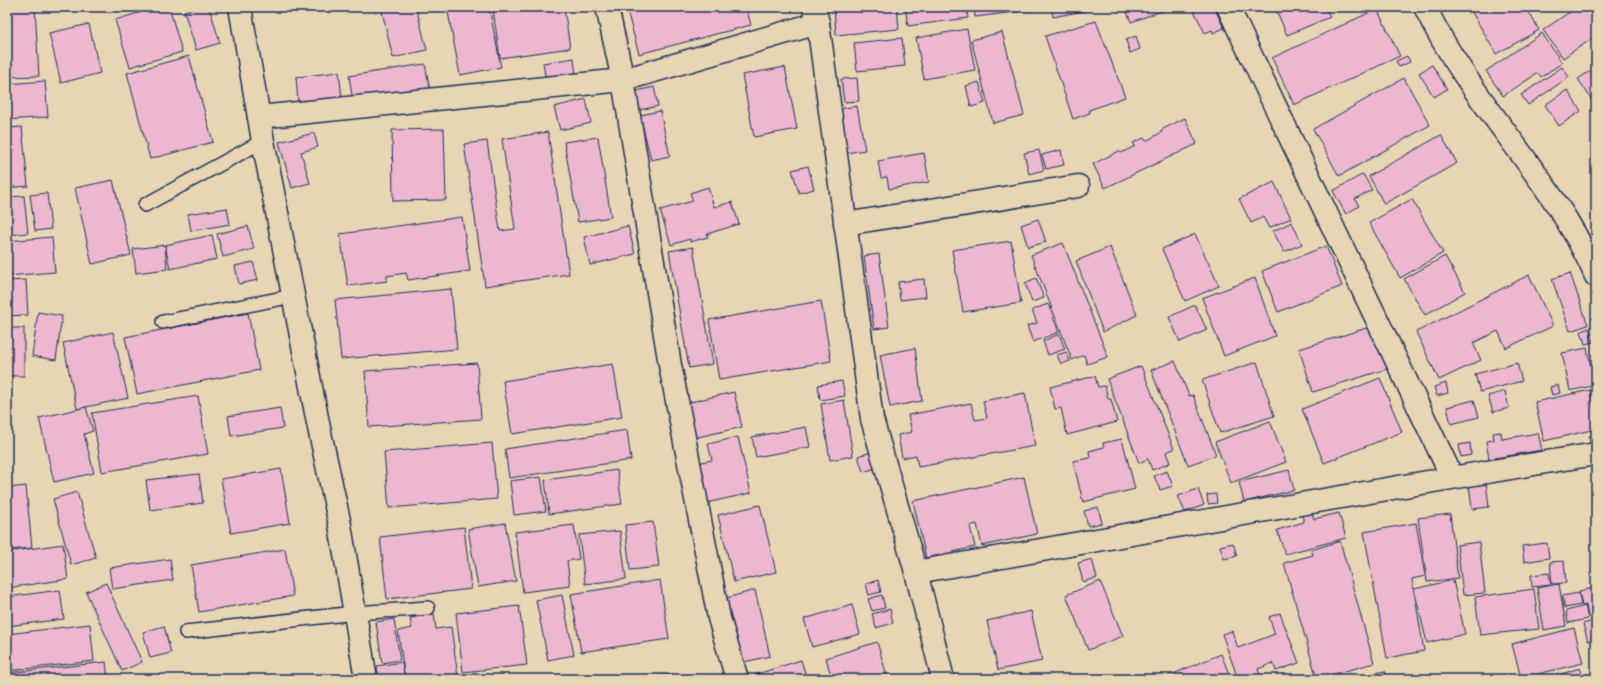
<svg xmlns="http://www.w3.org/2000/svg" width="1603" height="686" viewBox="0 0 1603 686" font-family="Mynerve,sans-serif">
<rect width="100%" height="100%" fill="#e8d5b3"/>
<filter id="ink" filterUnits="userSpaceOnUse"><feTurbulence type="fractalNoise" baseFrequency=".025" numOctaves="2"/><feDisplacementMap in="SourceGraphic" scale="8" xChannelSelector="R" yChannelSelector="G"/><feConvolveMatrix kernelMatrix="1 2 1 2 8 2 1 2 1" color-interpolation-filters="sRGB"/></filter>
<g filter="url(#ink)">
<g fill="#edb7cf" stroke="#1b2f5e">
<polygon points="7,7 35,7 39,76 7,77"/>
<polygon points="158,7 169,7 182,52 130,67 115,20"/>
<polygon points="199,7 209,7 220,43 196,50 184,11"/>
<polygon points="381,7 416,7 427,50 393,58"/>
<polygon points="447,7 489,7 501,67 460,75"/>
<polygon points="517,7 564,7 570,48 500,58 493,10"/>
<polygon points="626,7 746,7 751,25 639,54"/>
<polygon points="834,7 897,7 899,29 836,35"/>
<polygon points="905,7 966,7 968,18 908,26"/>
<polygon points="974,7 1032,7 1032,10 975,17"/>
<polygon points="1051,7 1104,7 1053,17"/>
<polygon points="1125,7 1173,7 1131,22"/>
<polygon points="1192,7 1214,7 1224,28 1213,33 1212,30 1205,33"/>
<polygon points="1275,7 1325,7 1330,17 1287,35"/>
<polygon points="1469,7 1526,7 1539,30 1496,54"/>
<polygon points="1577,7 1596,7 1596,36 1563,58 1543,30"/>
<polygon points="1377,9 1400,56 1294,105 1272,58"/>
<polygon points="1096,21 1125,97 1089,110 1090,113 1073,119 1045,36"/>
<polygon points="89,24 100,73 61,83 49,33"/>
<polygon points="967,29 975,70 924,79 916,38"/>
<polygon points="1002,32 1024,115 993,123 971,40"/>
<polygon points="1542,33 1562,63 1541,77 1538,73 1503,96 1486,71"/>
<polygon points="1136,36 1140,49 1130,53 1126,40"/>
<polygon points="902,38 905,66 857,71 854,43"/>
<polygon points="189,56 213,142 150,159 127,73"/>
<polygon points="1407,56 1410,62 1399,67 1396,61"/>
<polygon points="574,58 576,76 546,81 543,63"/>
<polygon points="425,64 430,90 353,102 349,76"/>
<polygon points="1432,65 1447,89 1434,97 1419,73"/>
<polygon points="785,67 797,129 754,137 742,75"/>
<polygon points="1562,67 1569,77 1528,105 1521,95"/>
<polygon points="1596,67 1596,106 1578,79"/>
<polygon points="339,72 342,98 298,103 296,77"/>
<polygon points="857,78 859,101 844,102 841,79"/>
<polygon points="1404,78 1430,125 1339,176 1313,129"/>
<polygon points="45,81 48,117 7,120 7,84"/>
<polygon points="979,82 985,103 971,107 966,86"/>
<polygon points="654,87 658,106 640,110 636,91"/>
<polygon points="1567,90 1581,111 1559,126 1545,105"/>
<polygon points="586,99 591,123 560,130 554,107"/>
<polygon points="857,106 865,150 846,153 838,109"/>
<polygon points="660,111 670,156 651,160 640,115"/>
<polygon points="1185,118 1197,144 1105,188 1093,164 1119,151 1121,153 1135,146 1133,143 1144,138 1146,141 1162,132 1161,130"/>
<polygon points="22,127 28,186 7,188 7,128"/>
<polygon points="444,129 446,200 393,201 392,130"/>
<polygon points="548,132 569,274 485,286 464,144 487,141 500,231 515,229 502,139"/>
<polygon points="314,133 318,147 301,152 310,183 292,188 279,142"/>
<polygon points="1441,135 1457,163 1384,204 1369,176"/>
<polygon points="598,137 611,217 578,222 564,142"/>
<polygon points="1039,150 1044,170 1029,174 1024,153"/>
<polygon points="1061,150 1064,165 1046,169 1042,155"/>
<polygon points="924,153 929,182 889,189 887,177 881,178 878,161"/>
<polygon points="808,166 814,189 799,193 792,170"/>
<polygon points="1363,174 1372,190 1355,199 1359,206 1346,214 1333,191"/>
<polygon points="113,180 131,255 92,264 75,188"/>
<polygon points="1274,182 1291,218 1269,228 1263,217 1251,223 1239,199"/>
<polygon points="708,187 714,207 732,202 739,224 707,234 708,237 690,242 690,239 671,245 660,210 693,201 690,193"/>
<polygon points="47,193 51,229 35,231 30,195"/>
<polygon points="24,196 28,233 7,235 7,197"/>
<polygon points="1412,199 1443,253 1400,278 1369,223"/>
<polygon points="227,208 230,224 191,231 188,214"/>
<polygon points="462,217 470,271 408,280 406,273 387,276 387,281 348,286 340,234"/>
<polygon points="1038,219 1046,242 1028,247 1021,225"/>
<polygon points="1292,222 1302,244 1284,252 1273,231"/>
<polygon points="248,226 254,249 223,257 217,234"/>
<polygon points="628,226 635,254 590,265 584,237"/>
<polygon points="1195,234 1219,286 1185,301 1162,249"/>
<polygon points="212,235 217,259 170,269 165,245"/>
<polygon points="52,237 55,272 7,276 7,241"/>
<polygon points="1011,241 1021,303 963,312 952,250"/>
<polygon points="1063,243 1108,357 1087,364 1084,355 1072,360 1031,255"/>
<polygon points="165,245 167,269 136,273 133,249"/>
<polygon points="1326,246 1342,286 1278,312 1262,271"/>
<polygon points="693,247 713,364 689,368 669,251"/>
<polygon points="1110,247 1137,315 1103,332 1076,261"/>
<polygon points="879,254 889,327 874,329 864,256"/>
<polygon points="1445,256 1465,292 1425,315 1404,279"/>
<polygon points="253,262 258,280 239,284 235,266"/>
<polygon points="1570,273 1588,325 1570,331 1552,279"/>
<polygon points="1529,275 1553,326 1506,348 1498,331 1473,343 1481,360 1439,380 1416,332"/>
<polygon points="1036,278 1044,298 1032,302 1025,283"/>
<polygon points="1255,278 1275,336 1224,356 1202,298"/>
<polygon points="924,279 926,297 900,300 898,282"/>
<polygon points="26,280 28,315 7,316 7,281"/>
<polygon points="451,289 457,349 341,359 335,300"/>
<polygon points="821,301 831,361 719,380 709,320"/>
<polygon points="1048,304 1059,332 1033,342 1027,326 1037,323 1032,310"/>
<polygon points="1195,305 1207,330 1180,342 1169,317"/>
<polygon points="38,312 62,316 56,360 32,356"/>
<polygon points="248,313 259,370 137,394 125,337"/>
<polygon points="1373,326 1387,369 1313,392 1299,349"/>
<rect x="7" y="328" width="17" height="48"/>
<polygon points="1589,328 1594,342 1585,344 1581,331"/>
<polygon points="113,332 128,398 77,409 63,343"/>
<polygon points="1059,334 1065,349 1048,355 1043,341"/>
<polygon points="915,348 922,401 890,407 880,355"/>
<polygon points="1587,348 1593,377 1596,376 1596,385 1570,391 1562,353"/>
<polygon points="1066,352 1070,361 1061,364 1057,355"/>
<polygon points="1175,361 1189,396 1193,395 1216,455 1188,465 1151,370"/>
<polygon points="1257,362 1274,416 1220,433 1202,380"/>
<polygon points="477,363 481,419 369,427 365,371"/>
<polygon points="1517,363 1522,381 1480,392 1475,374"/>
<polygon points="613,364 622,417 512,434 503,381"/>
<polygon points="1141,366 1174,449 1166,452 1170,463 1152,470 1148,459 1139,463 1107,379"/>
<polygon points="1095,376 1098,387 1105,386 1108,399 1111,399 1117,422 1067,435 1061,408 1055,409 1050,387"/>
<polygon points="1380,378 1402,432 1324,463 1302,409"/>
<polygon points="842,381 845,396 820,400 818,385"/>
<polygon points="1446,383 1448,393 1437,396 1434,387"/>
<polygon points="1558,385 1560,393 1552,395 1550,387"/>
<polygon points="1590,390 1596,415 1596,429 1544,441 1535,402"/>
<polygon points="1505,391 1509,408 1493,412 1488,396"/>
<polygon points="734,392 742,427 694,438 686,403"/>
<polygon points="1025,393 1035,446 918,467 916,455 902,458 898,435 912,432 908,415 971,403 975,420 987,418 983,401"/>
<polygon points="198,396 208,454 102,472 92,413"/>
<polygon points="844,400 853,456 830,460 821,404"/>
<polygon points="1474,400 1479,417 1451,424 1447,407"/>
<polygon points="86,407 93,431 84,434 94,473 54,482 39,418"/>
<polygon points="280,408 283,428 231,436 228,416"/>
<polygon points="1270,421 1286,462 1231,483 1215,442"/>
<polygon points="806,427 810,447 756,457 752,437"/>
<polygon points="627,430 631,460 509,478 505,449"/>
<polygon points="1501,432 1502,439 1538,433 1542,450 1489,459 1486,441 1494,440 1493,433"/>
<polygon points="1589,436 1596,436 1596,448 1591,449"/>
<polygon points="738,437 751,493 706,503 697,463 712,460 708,444"/>
<polygon points="1122,439 1135,489 1083,502 1073,461 1090,458 1089,451 1104,447 1103,443"/>
<polygon points="492,443 497,499 389,508 384,452"/>
<polygon points="1470,443 1471,455 1461,457 1459,445"/>
<polygon points="875,451 879,467 863,472 858,456"/>
<polygon points="281,469 290,523 231,533 221,479"/>
<polygon points="617,470 622,504 549,514 545,480"/>
<polygon points="1289,470 1294,490 1244,502 1239,482"/>
<polygon points="1167,471 1173,486 1160,490 1154,476"/>
<polygon points="199,474 203,503 150,510 146,480"/>
<polygon points="541,477 546,511 514,515 510,481"/>
<polygon points="1024,477 1037,534 982,546 977,524 970,526 975,547 926,558 913,501"/>
<polygon points="1486,482 1489,507 1472,509 1469,484"/>
<polygon points="26,486 32,548 7,550 7,488"/>
<polygon points="1198,489 1204,505 1185,512 1178,496"/>
<polygon points="77,492 96,558 71,565 53,499"/>
<polygon points="1216,494 1217,503 1208,504 1207,495"/>
<polygon points="760,505 776,572 734,582 718,515"/>
<polygon points="1098,507 1102,523 1088,526 1084,511"/>
<polygon points="1312,512 1314,519 1339,513 1346,538 1285,554 1277,530 1304,522 1302,515"/>
<polygon points="1450,514 1458,578 1427,582 1418,518"/>
<polygon points="653,522 659,567 630,570 625,525"/>
<polygon points="505,523 516,581 478,587 468,529"/>
<polygon points="1416,523 1425,576 1412,579 1424,651 1387,658 1364,532"/>
<polygon points="574,525 579,559 567,561 570,586 523,592 515,532"/>
<polygon points="464,527 471,589 387,599 380,537"/>
<polygon points="620,531 626,579 585,584 579,535"/>
<polygon points="1340,541 1374,663 1317,679 1284,563 1313,555 1311,550"/>
<polygon points="1479,542 1485,593 1463,595 1457,545"/>
<polygon points="1233,543 1237,556 1224,559 1220,546"/>
<polygon points="1547,543 1549,558 1524,562 1522,546"/>
<polygon points="63,544 68,579 7,588 7,552"/>
<polygon points="285,549 293,596 199,612 191,565"/>
<polygon points="170,559 173,580 112,589 109,568"/>
<polygon points="1092,559 1097,578 1083,582 1078,563"/>
<polygon points="1564,561 1566,583 1552,584 1550,562"/>
<polygon points="1549,573 1551,585 1532,587 1531,575"/>
<polygon points="660,580 669,639 581,652 571,594"/>
<polygon points="878,580 881,592 869,595 866,584"/>
<polygon points="1453,580 1465,634 1427,643 1414,589"/>
<polygon points="1100,581 1123,636 1088,650 1066,595"/>
<polygon points="106,583 142,662 122,671 86,592"/>
<polygon points="1559,584 1566,626 1544,630 1537,588"/>
<polygon points="1594,588 1596,616 1588,617 1586,605 1582,606 1579,591"/>
<polygon points="1534,589 1539,629 1480,635 1475,597"/>
<polygon points="60,590 64,619 7,626 7,597"/>
<polygon points="755,590 770,656 736,664 720,600"/>
<polygon points="1579,593 1581,605 1565,608 1562,596"/>
<polygon points="562,595 574,655 548,660 536,600"/>
<polygon points="882,595 885,608 872,611 868,599"/>
<polygon points="852,605 860,634 812,647 804,619"/>
<polygon points="519,606 527,665 463,672 456,613"/>
<polygon points="1585,606 1588,619 1568,623 1566,611"/>
<polygon points="890,609 893,623 876,628 872,614"/>
<polygon points="1031,611 1042,661 998,670 987,621"/>
<polygon points="1280,613 1299,663 1276,671 1273,663 1258,669 1261,678 1238,679 1222,634 1232,631 1238,648 1275,634 1269,617"/>
<polygon points="434,614 436,629 451,627 458,677 439,679 405,679 398,631 412,628 410,618"/>
<polygon points="394,619 400,660 382,663 376,622"/>
<polygon points="1596,620 1596,638 1588,641 1583,624"/>
<polygon points="90,624 94,661 7,671 7,634"/>
<polygon points="164,626 171,653 150,658 143,632"/>
<polygon points="1574,628 1583,663 1521,678 1512,644"/>
<polygon points="877,642 888,679 832,679 826,658"/>
<polygon points="1221,654 1231,679 1161,679"/>
<polygon points="801,660 807,679 755,679 754,675"/>
<polygon points="106,662 108,679 7,679 7,673"/>
<polygon points="402,662 405,679 379,679 377,666"/>
<polygon points="1580,668 1584,679 1545,679"/>
<polygon points="1385,671 1387,679 1345,679"/>
<polygon points="673,674 673,679 632,679"/>
<polygon points="1507,675 1508,679 1494,679"/>
</g>
<g fill="none" stroke-linecap="round" stroke-linejoin="round">
<defs>
<g id="service">
<polyline points="145,205 263,141"/>
<polyline points="163,322 293,296"/>
<polyline points="186,632 355,613 428,608"/>
</g>
<g id="minor">
<polyline points="240,7 263,141 319,428 340,525 366,679"/>
<polyline points="607,7 623,80 670,365 719,618 737,679"/>
<polyline points="814,7 818,23 872,419 916,572 943,679"/>
<polyline points="1228,7 1452,477"/>
<path d="M1425,7c46,97 128,170 171,269"/>
<polyline points="259,117 623,80 818,23"/>
<polyline points="845,224 1078,186"/>
<path d="M916,572c226,-39 453,-82 680,-118"/>
</g>
</defs>
<use href="#service" stroke="#1b2f5e" stroke-width="16"/>
<use href="#minor" stroke="#1b2f5e" stroke-width="25"/>
<use href="#service" stroke="#e8d5b3" stroke-width="13"/>
<use href="#minor" stroke="#e8d5b3" stroke-width="22"/>
</g>
</g>
<rect width="1603" height="686" fill="none" stroke="#e8d5b3" stroke-width="24"/>
<rect x="12" y="12" width="1579" height="662" fill="none" stroke="#1b2f5e" stroke-width="1.5" filter="url(#ink)"/>
</svg>
